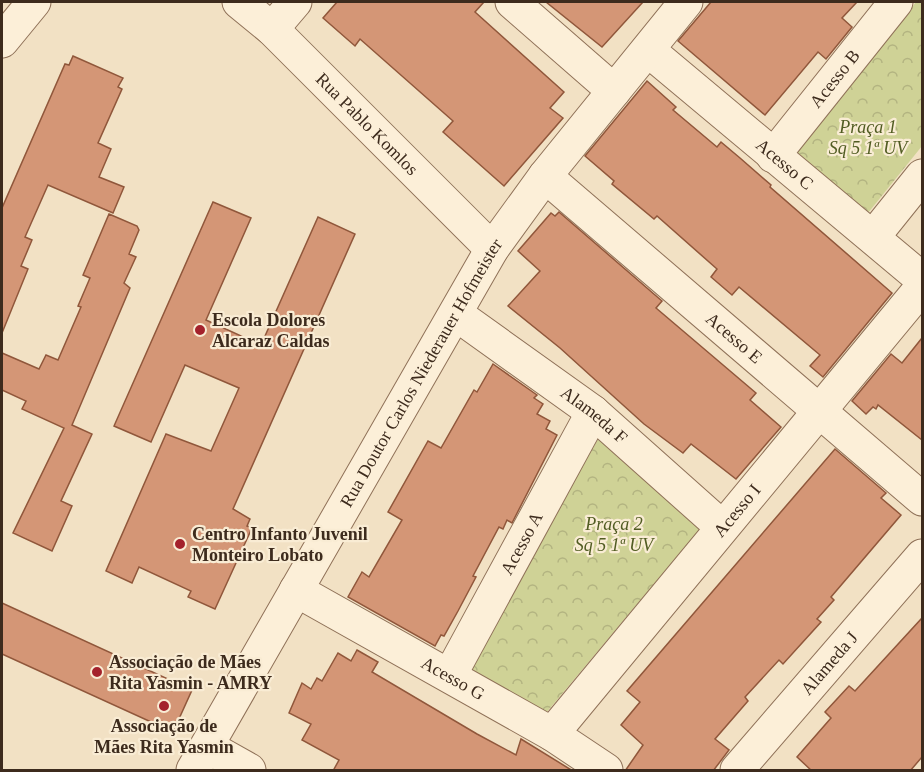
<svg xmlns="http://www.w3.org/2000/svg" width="924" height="772" viewBox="0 0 924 772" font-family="'Times New Roman',serif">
<defs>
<pattern id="forest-crowns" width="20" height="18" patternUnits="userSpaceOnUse" patternTransform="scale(1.5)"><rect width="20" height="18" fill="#cfd296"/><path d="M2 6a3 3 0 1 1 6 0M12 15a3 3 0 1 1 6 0" fill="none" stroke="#b3b481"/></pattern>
</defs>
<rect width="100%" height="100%" fill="#f2e1c4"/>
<g fill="url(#forest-crowns)">
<polygon points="916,2 922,2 922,146 868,213 794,152"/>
<polygon points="598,439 701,528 546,713 467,668"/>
</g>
<g fill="#d49676" stroke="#90573b" stroke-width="1.5">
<polygon points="337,2 484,2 475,12 564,92 550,108 563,118 504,186 443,132 453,121 360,39 355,46 323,18"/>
<polygon points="546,2 643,2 602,47"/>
<polygon points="711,2 857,2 842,18 852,27 826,59 818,52 765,115 678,41"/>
<polygon points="73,56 123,78 118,87 122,89 98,143 111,149 99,177 124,187 113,213 48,185 25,237 32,240 21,266 28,269 2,333 2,208 65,64 69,65"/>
<polygon points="647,81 676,107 673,110 717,147 721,142 740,158 771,185 770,187 892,293 823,377 810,366 820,355 739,287 732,295 711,277 717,269 657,216 654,219 612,184 614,181 585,156"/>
<polygon points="213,202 251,218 206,320 261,345 318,217 355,234 233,509 250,519 247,526 252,528 215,609 188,597 191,591 139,567 132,583 106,571 166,434 211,451 239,388 185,365 151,442 114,426"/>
<polygon points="559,212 662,301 656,308 756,393 750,400 781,427 736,479 691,444 683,453 644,424 560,348 508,306 540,271 518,251 551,213 555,216"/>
<polygon points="109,214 137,226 139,230 129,254 136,257 124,283 130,288 72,425 92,434 61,501 72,506 52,551 13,533 64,428 22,409 26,401 2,390 2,353 39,369 46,355 58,360 81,307 78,306 90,278 83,275"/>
<polygon points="922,338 922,440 878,405 876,409 873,407 866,414 852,401 891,354 902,363"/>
<polygon points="493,364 537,395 534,398 543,404 537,414 550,421 546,429 557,435 512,523 507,520 503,529 499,527 473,576 476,577 458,611 444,636 441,635 435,646 348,597 362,572 369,577 402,520 388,512 428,441 441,448 474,390 477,392"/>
<polygon points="835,449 886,493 881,498 901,515 831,597 834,600 817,619 821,622 783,664 779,660 745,697 748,701 715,739 729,750 713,771 625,771 643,745 621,725 640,702 627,691"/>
<polygon points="2,603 192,690 173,732 2,654"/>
<polygon points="922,618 922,757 910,771 812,771 797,757 831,718 825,712 849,686 855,691"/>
<polygon points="357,650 378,662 372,672 477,734 516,755 521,739 573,771 333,771 339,760 302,740 311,724 289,713 302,683 311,689 317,678 322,681 338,653 351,661"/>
</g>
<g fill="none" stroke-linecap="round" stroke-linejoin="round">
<defs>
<g id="street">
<path id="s1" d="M239,2l33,27 220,220"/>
<polyline points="512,2 614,91"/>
<polyline points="272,29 295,2"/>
<polyline points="2,41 34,2"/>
<path id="s2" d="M648,50l274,229"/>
<path id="s3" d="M773,156l123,-154"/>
<path id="s4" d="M545,176l377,323"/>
<polyline points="873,237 922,176"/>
<path id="s5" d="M456,314l137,98 129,115"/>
<path id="s6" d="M296,590l256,144 54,36"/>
<path id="s7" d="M450,675l143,-263"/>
<path id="s8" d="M552,734l370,-447"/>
<polyline points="208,747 249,770"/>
<path id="s9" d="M193,770l299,-521 53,-73 141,-174"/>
<path id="s10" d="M737,770l185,-214"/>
</g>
</defs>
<use href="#street" stroke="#8f7158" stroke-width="35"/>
<use href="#street" stroke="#fcefd8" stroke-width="33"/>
</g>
<g fill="#a4222c" stroke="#f9ecd4" stroke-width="2">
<circle cx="200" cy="330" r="6"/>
<circle cx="180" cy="544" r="6"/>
<circle cx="97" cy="672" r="6"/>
<circle cx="164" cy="706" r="6"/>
</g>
<g text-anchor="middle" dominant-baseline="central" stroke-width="4.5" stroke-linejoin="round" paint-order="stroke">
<g font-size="18" fill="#3d2b1d" stroke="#f9ecd4">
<text stroke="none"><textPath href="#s3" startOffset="99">Acesso B</textPath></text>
<text stroke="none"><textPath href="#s1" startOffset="177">Rua Pablo Komlos</textPath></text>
<text stroke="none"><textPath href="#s2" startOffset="178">Acesso C</textPath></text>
<text stroke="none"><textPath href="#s4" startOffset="249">Acesso E</textPath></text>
<text stroke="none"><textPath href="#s9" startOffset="458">Rua Doutor Carlos Niederauer Hofmeister</textPath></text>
<text stroke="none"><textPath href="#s5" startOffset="171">Alameda F</textPath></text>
<text stroke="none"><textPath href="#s8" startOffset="290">Acesso I</textPath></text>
<text stroke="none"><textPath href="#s7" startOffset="150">Acesso A</textPath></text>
<text stroke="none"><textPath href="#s10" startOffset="141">Alameda J</textPath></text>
<text stroke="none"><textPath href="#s6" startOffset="180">Acesso G</textPath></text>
</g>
<g font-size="18" font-style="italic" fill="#515c22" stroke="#f9ecd4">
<text x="868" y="127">Praça 1<tspan x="868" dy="21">Sq 5 1ª UV</tspan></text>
<text x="614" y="524">Praça 2<tspan x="614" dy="21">Sq 5 1ª UV</tspan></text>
</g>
<g font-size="18" font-weight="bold" fill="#3d2b1d" stroke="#f9ecd4" text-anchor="start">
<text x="212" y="320">Escola Dolores<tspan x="212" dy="21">Alcaraz Caldas</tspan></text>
<text x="192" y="534">Centro Infanto Juvenil<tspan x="192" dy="21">Monteiro Lobato</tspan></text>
<text x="109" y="662">Associação de Mães<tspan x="109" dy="21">Rita Yasmin - AMRY</tspan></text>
<text x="164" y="726" text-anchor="middle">Associação de<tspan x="164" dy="21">Mães Rita Yasmin</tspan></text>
</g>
</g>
<rect width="924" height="772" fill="none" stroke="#3d2b1d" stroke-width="6"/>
</svg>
